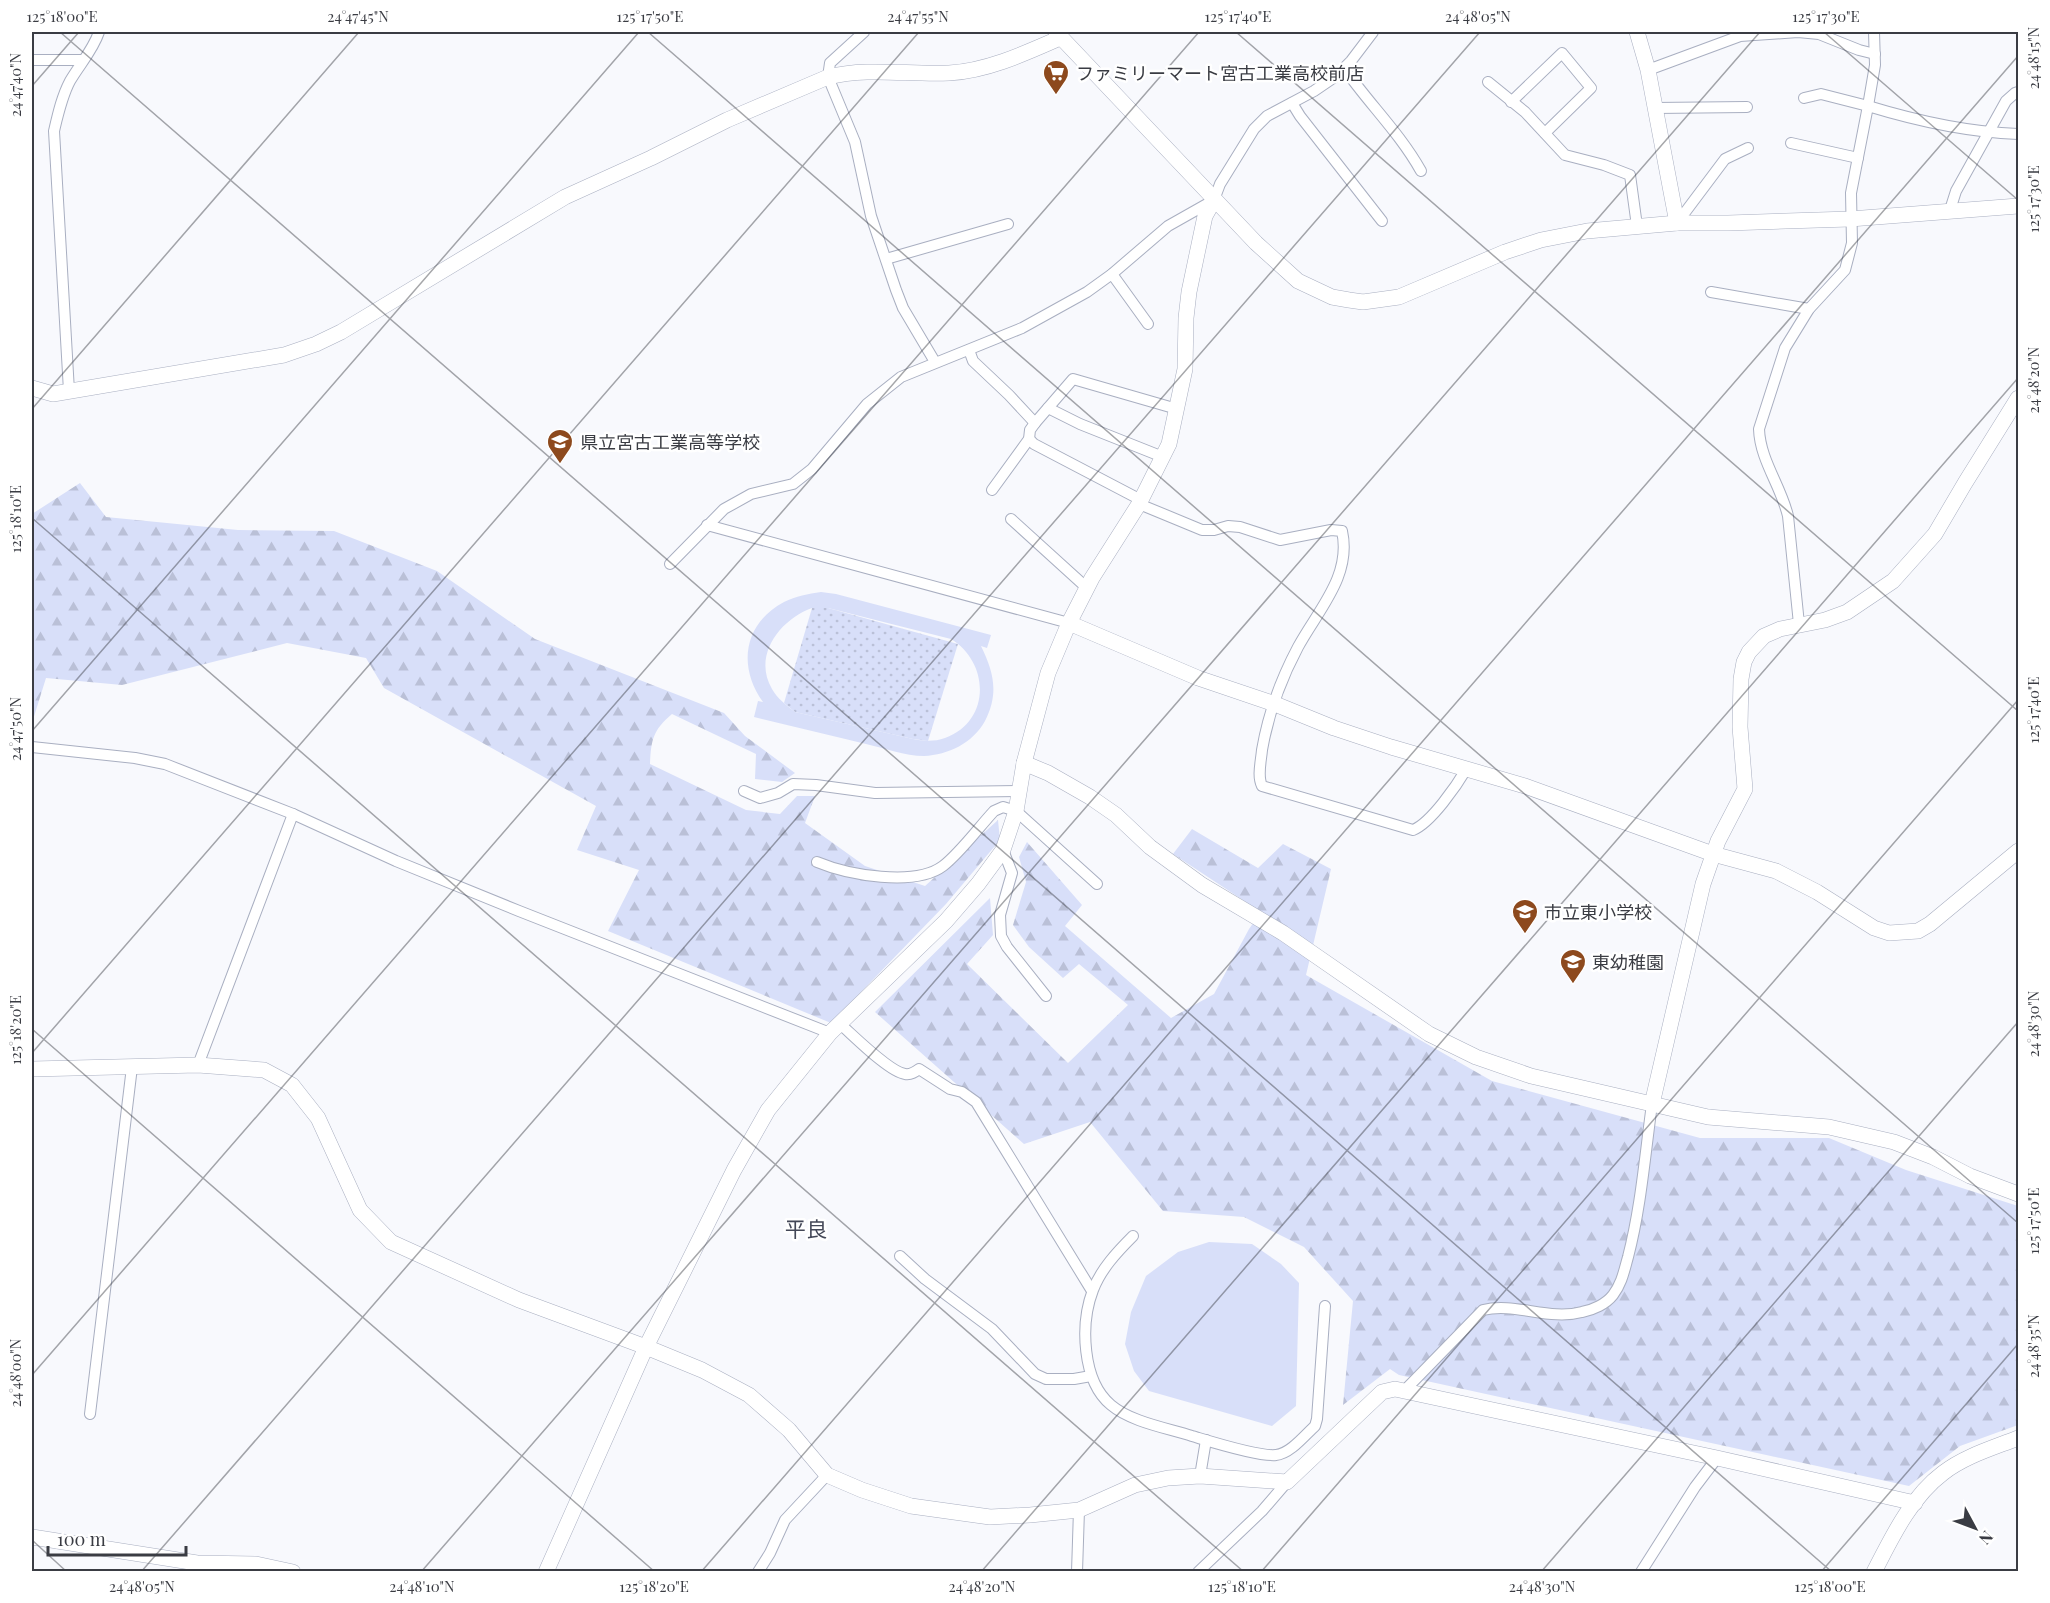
<svg xmlns="http://www.w3.org/2000/svg" width="2050" height="1603" viewBox="0 0 2050 1603" font-family="'Playfair Display','Noto Sans JP',serif">
<defs>
<pattern id="grass-dots" width="8" height="8" patternUnits="userSpaceOnUse" patternTransform="scale(1.5)"><rect width="8" height="8" fill="#d8dff9"/><path d="M2 2h.1M6 6h.1" fill="none" stroke="#bac0d7" stroke-width="1.8" stroke-linecap="round"/></pattern>
<pattern id="forest-firs" width="22" height="20" patternUnits="userSpaceOnUse" patternTransform="scale(1.5)"><rect width="22" height="20" fill="#d8dff9"/><path d="M5 1l3.5 6h-7zM16 11l3.5 6h-7z" fill="#bac0d7"/></pattern>
</defs>
<rect width="100%" height="100%" fill="#f8f9fd"/>
<polygon fill="url(#grass-dots)" points="812,608 828,608 958,644 928,741 913,739 795,712 784,703"/>
<g fill="url(#forest-firs)">
<path d="M80,483l26,34 132,13 96,1 103,40 98,68 189,74 21,23 50,37 -13,9 -27,-3 1,-25 -84,-40c-19,16 -21,26 -22,50l96,46 34,4 17,-18h18l-10,27 60,43 60,20 73,-66 2,20 -54,64 -115,119 -223,-92 31,-61 -62,-20 19,-44 -212,-118 -18,-30 -79,-15 -165,42 -76,-7 -14,45v-209z"/>
<polygon points="1192,829 1258,868 1283,844 1331,869 1306,975 1492,1081 1700,1138 1829,1138 1906,1170 2018,1206 2018,1425 1960,1446 1909,1486 1399,1375 1390,1369 1343,1405 1353,1301 1304,1247 1244,1217 1163,1211 1090,1122 1024,1144 875,1012 990,898 993,935 967,964 1068,1063 1128,1005 1079,964 1063,978 1029,947 1013,925 1026,882 1019,857 1027,842 1082,905 1065,926 1171,1018 1214,994 1249,929 1261,912 1173,854"/>
</g>
<g fill="#d8dff9" fill-rule="evenodd">
<path d="M821,592l15,2 155,41 -4,13 -6,-2c13,27 18,47 4,75 -12,22 -37,34 -61,35 -19,0 -40,-8 -58,-12 -37,-9 -75,-18 -112,-27l4,-16 5,1c-26,-36 -19,-79 21,-100 12,-6 24,-8 37,-10zM812,608h16l123,31c39,24 40,82 -6,99 -11,4 -22,3 -32,1l-118,-27c-9,-7 -18,-14 -23,-23 -20,-34 9,-70 40,-81z"/>
<polygon points="1209,1242 1252,1244 1281,1264 1299,1283 1296,1406 1272,1426 1149,1391 1134,1371 1125,1344 1131,1312 1146,1276 1178,1252"/>
</g>
<g fill="none" stroke-linecap="round" stroke-linejoin="round">
<defs>
<g id="street">
<polyline points="864,32 830,63 828,77 855,142 871,216 896,290 903,308 935,362"/>
<polyline points="32,60 83,60"/>
<path d="M1344,68c25,36 55,64 77,103"/>
<polyline points="1648,70 1740,36 1798,32 1819,34 1859,50 1875,54"/>
<polyline points="1488,82 1525,112 1565,155 1604,165 1630,175 1637,226"/>
<polyline points="1804,98 1821,94 1868,106 1875,65 1874,32"/>
<polyline points="1511,102 1562,53 1591,88 1545,133"/>
<polyline points="1292,103 1300,116 1382,221"/>
<polyline points="1655,108 1747,107"/>
<polyline points="1791,143 1858,158"/>
<polyline points="1950,210 1956,191 2006,101 2015,93 2018,92"/>
<polyline points="1677,223 1725,159 1748,148"/>
<polyline points="886,259 1008,224"/>
<polyline points="1112,274 1148,324"/>
<polyline points="1711,292 1809,309"/>
<polyline points="969,350 973,361 1009,395 1035,423"/>
<path d="M69,391l-15,-260c4,-17 8,-35 16,-50 10,-17 23,-31 29,-49"/>
<polyline points="1048,408 1080,424 1163,457"/>
<polyline points="1029,439 1034,444 1141,500"/>
<polyline points="992,490 1029,439 1030,430 1035,423 1073,379 1177,409"/>
<path d="M1139,504l63,26h12l14,-4 12,1 40,13 51,-10 11,1c10,45 -24,79 -44,116 -17,32 -30,68 -36,103 -1,12 -5,26 0,36l151,44c18,-7 44,-45 54,-62"/>
<polyline points="1011,519 1087,588"/>
<polyline points="707,525 1069,623"/>
<polyline points="670,564 724,509 751,494 793,484 812,469 867,404 901,377 1022,328 1087,292 1112,274 1168,226 1214,200 1220,184 1254,129 1267,116 1314,91 1336,76 1351,61 1373,32"/>
<path d="M1799,624l-11,-108c-7,-30 -28,-56 -29,-87l26,-81 24,-39 36,-39 7,-27 -1,-50 17,-87c49,15 98,26 150,28"/>
<polyline points="32,747 135,758 165,764 293,814 396,861 519,911 830,1033"/>
<polyline points="744,791 760,798 778,793 793,784 816,785 875,793 1020,791"/>
<polyline points="1003,850 1012,873 1000,915 1001,936 1007,947 1046,996"/>
<path d="M817,862c31,13 98,25 126,4 17,-13 36,-39 51,-55l9,-4 13,4 81,73"/>
<path d="M839,1023c14,12 50,49 66,51 6,1 10,-2 14,-5l31,20 12,3 14,10 116,189"/>
<polyline points="198,1065 293,814"/>
<path d="M1133,1236c-16,16 -32,33 -40,54 -13,34 -11,91 18,115 20,17 56,23 81,31 17,5 67,21 84,19 14,-1 29,-20 39,-29l2,-7 8,-113"/>
<polyline points="900,1256 925,1279 992,1329 1035,1374 1046,1379 1074,1379 1091,1376"/>
<path d="M1405,1390l78,-80c32,-8 66,11 99,2 11,-2 24,-8 31,-17 9,-12 11,-24 15,-38 13,-50 17,-102 24,-153"/>
<polyline points="90,1414 132,1067"/>
<polyline points="1200,1476 1206,1440"/>
<polyline points="758,1572 770,1553 785,1520 827,1475"/>
<polyline points="1077,1572 1079,1510"/>
<polyline points="1198,1572 1262,1511 1287,1482"/>
<polyline points="1641,1572 1695,1487 1717,1458"/>
</g>
<g id="secondary">
<polyline points="1056,32 1256,243 1298,281 1332,297 1349,300 1363,302 1399,297 1505,252 1541,240 1587,231 1677,223 1728,223 1850,219 2018,206"/>
<polyline points="1637,32 1648,70 1677,223"/>
<path d="M32,388l21,6 231,-39 32,-11 25,-12 224,-135 86,-39 76,-38 101,-43c40,-10 81,-2 121,-4 38,-2 77,-20 111,-35"/>
<polyline points="1069,623 1198,678 1275,704 1334,728 1391,747 1525,786 1713,854 1776,871 1817,892 1874,928 1889,933 1918,931 1930,924 2018,851"/>
<polyline points="1024,763 1048,773 1090,797 1116,815 1150,847 1202,885 1283,933 1429,1034 1476,1057 1531,1076 1708,1117 1829,1127 1894,1142 1933,1157 1970,1176 2018,1194"/>
<polyline points="32,1069 198,1065 264,1070 292,1085 318,1118 360,1210 391,1242 519,1300 646,1347 702,1370 749,1395 789,1430 827,1475 862,1490 911,1506 990,1517 1030,1515 1079,1510 1135,1485 1168,1478 1200,1476 1287,1482 1382,1392 1395,1389 1717,1458 1915,1503"/>
<polyline points="1652,1104 1703,884 1718,841 1745,789 1740,727 1741,679 1744,662 1749,652 1764,636 1780,629 1825,620 1847,612 1893,581 1935,534 1965,483 2018,398"/>
<polyline points="32,1537 197,1563 256,1564 293,1572"/>
<polyline points="546,1572 646,1347 734,1170 768,1110 830,1033 946,921 978,884 1003,850 1016,811 1024,763 1048,673 1069,623 1092,578 1139,504 1169,444 1185,369 1186,318 1189,292 1205,216 1214,200"/>
<path d="M1874,1572c18,-35 37,-75 69,-99 22,-17 50,-25 75,-35"/>
</g>
</defs>
<use href="#street" stroke="#a9afc1" stroke-width="12"/>
<use href="#secondary" stroke="#a9afc1" stroke-width="16"/>
<use href="#street" stroke="#fff" stroke-width="10"/>
<use href="#secondary" stroke="#fff" stroke-width="15"/>
</g>
<path fill="none" stroke="#3a3c43" stroke-width="1.5" stroke-opacity="0.45" d="M60,32l1772,1540M648,32l1370,1191M1236,32l782,679M1824,32l194,168M32,86l47,-54M32,409l327,-377M32,518l1212,1054M32,731l607,-699M32,1029l623,543M32,1053l887,-1021M32,1375l1167,-1343M32,1540l35,32M141,1572l1339,-1540M421,1572l1339,-1540M701,1572l1317,-1516M981,1572l1037,-1194M1261,1572l757,-872M1541,1572l477,-550M1821,1572l197,-228"/>
<defs>
<symbol id="supermarket-pin" viewBox="-11 -11 22 30"><path d="M0 17L-7.5 6A9.5 9.5 0 1 1 7.5 6Z" fill="#8d491d" stroke="#fff"/><path d="M-6-5.5h2.5l.6 2H6L4.5 2H-2.5L-4.4-4H-6ZM-1.5 3.2a1.3 1.3 0 1 0 .1 0ZM3 3.2a1.3 1.3 0 1 0 .1 0Z" fill="#fff"/></symbol>
<symbol id="school-pin" viewBox="-11 -11 22 30"><path d="M0 17L-7.5 6A9.5 9.5 0 1 1 7.5 6Z" fill="#8d491d" stroke="#fff"/><path d="M0-5L7-2L0 1L-7-2ZM-4 1L0 2.5L4 1V4Q0 6-4 4Z" fill="#fff"/></symbol>
</defs>
<g fill-rule="evenodd">
<use href="#supermarket-pin" x="1041" y="58" width="30" height="40"/>
<use href="#school-pin" x="545" y="427" width="30" height="40"/>
<use href="#school-pin" x="1510" y="897" width="30" height="40"/>
<use href="#school-pin" x="1558" y="947" width="30" height="40"/>
</g>
<g text-anchor="middle" dominant-baseline="central" stroke-width="5" stroke-linejoin="round" paint-order="stroke">
<g font-size="18" fill="#3a3c43" stroke="#fff" text-anchor="start">
<text x="1076" y="73">ファミリーマート宮古工業高校前店</text>
<text x="580" y="442">県立宮古工業高等学校</text>
<text x="1544" y="912">市立東小学校</text>
<text x="1592" y="962">東幼稚園</text>
</g>
<g font-size="21" fill="#434757" stroke="#fff">
<text x="806" y="1228">平良</text>
</g>
</g>
<rect width="2050" height="1603" fill="none" stroke="#ffffff" stroke-width="66"/>
<g transform="translate(1975 1528) rotate(131)" stroke="#ffffff" stroke-width="4.5" paint-order="stroke">
<path d="M0-4.5L10 22L0 15L-10 22Z" fill="#3a3c43"/>
<text y="-9" font-size="16" font-weight="bold" text-anchor="middle" fill="#3a3c43">N</text>
</g>
<path d="M48 1546v9h138v-9" fill="none" stroke="#3a3c43" stroke-width="3"/>
<text x="57" y="1546" font-size="18" fill="#3a3c43" stroke="#ffffff" stroke-width="4.5" paint-order="stroke">100 m</text>
<rect x="33" y="33" width="1984" height="1537" fill="none" stroke="#3a3c43" stroke-width="2"/>
<g font-size="15" text-anchor="middle" fill="#3a3c43">
<text x="62" y="22">125°18'00"E</text>
<text x="358" y="22">24°47'45"N</text>
<text x="650" y="22">125°17'50"E</text>
<text x="918" y="22">24°47'55"N</text>
<text x="1238" y="22">125°17'40"E</text>
<text x="1478" y="22">24°48'05"N</text>
<text x="1826" y="22">125°17'30"E</text>
<text transform="translate(2034 58) rotate(-90)" y="5">24°48'15"N</text>
<text transform="translate(16 85) rotate(-90)" y="5">24°47'40"N</text>
<text transform="translate(2034 199) rotate(-90)" y="5">125°17'30"E</text>
<text transform="translate(2034 380) rotate(-90)" y="5">24°48'20"N</text>
<text transform="translate(16 519) rotate(-90)" y="5">125°18'10"E</text>
<text transform="translate(2034 710) rotate(-90)" y="5">125°17'40"E</text>
<text transform="translate(16 729) rotate(-90)" y="5">24°47'50"N</text>
<text transform="translate(2034 1024) rotate(-90)" y="5">24°48'30"N</text>
<text transform="translate(16 1030) rotate(-90)" y="5">125°18'20"E</text>
<text transform="translate(2034 1221) rotate(-90)" y="5">125°17'50"E</text>
<text transform="translate(2034 1346) rotate(-90)" y="5">24°48'35"N</text>
<text transform="translate(16 1373) rotate(-90)" y="5">24°48'00"N</text>
<text x="142" y="1592">24°48'05"N</text>
<text x="422" y="1592">24°48'10"N</text>
<text x="654" y="1592">125°18'20"E</text>
<text x="982" y="1592">24°48'20"N</text>
<text x="1242" y="1592">125°18'10"E</text>
<text x="1542" y="1592">24°48'30"N</text>
<text x="1830" y="1592">125°18'00"E</text>
</g>
</svg>
